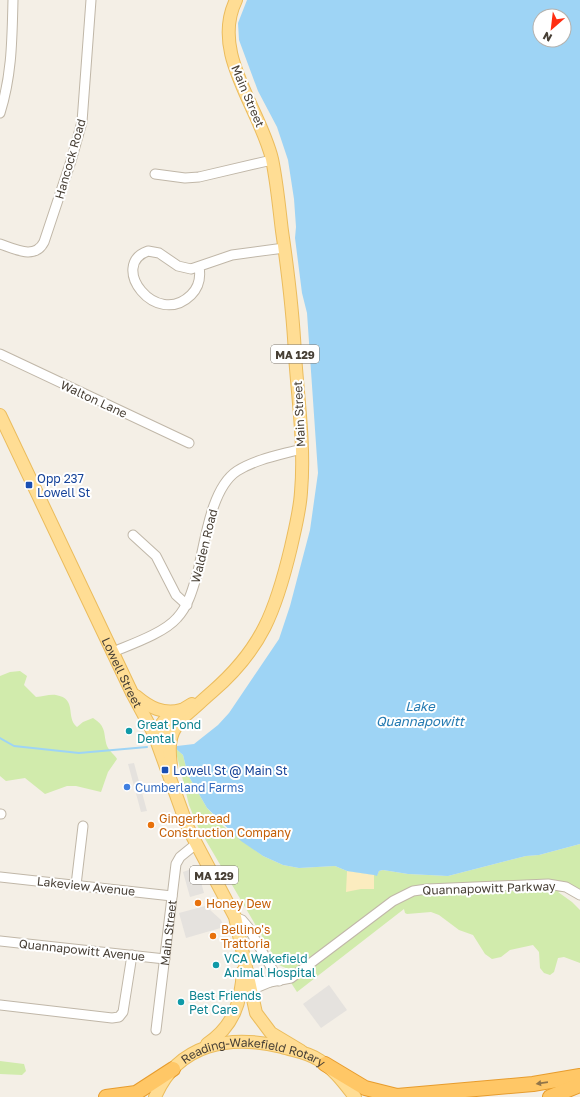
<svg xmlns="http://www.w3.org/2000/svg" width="580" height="1097" viewBox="0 0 580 1097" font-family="'Golos Text',sans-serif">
<rect width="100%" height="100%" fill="#f4efe6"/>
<g fill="#d1ebac">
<path d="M20,671l7,5 -3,9 12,12c7,0 13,-3 20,-2 22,4 9,22 21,32l6,-5 10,-4c14,9 10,15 14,28 2,5 8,9 10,13l-9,13 -7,20 -25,-6h-9l-22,8 -20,-16 -19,3 -6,-5v-100l10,-4z"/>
<polygon points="175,748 183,755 188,775 207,808 223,826 263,856 283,865 299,868 335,866 347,871 374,875 377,875 379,871 383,870 408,874 448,876 526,856 539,855 580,844 580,889 558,892 572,902 580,910 580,963 564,957 558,958 554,972 550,975 544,973 540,968 539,952 533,945 510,950 501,957 492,959 485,954 473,935 459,930 439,915 431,912 407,914 405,913 404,909 297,992 284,972 288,969 279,965 198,827 189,805"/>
<polygon points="0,1061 24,1064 26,1071 22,1075 0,1074"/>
</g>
<polygon fill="#fbecbf" points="347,871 374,875 374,889 361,889 346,892"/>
<g fill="#e5e2de">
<polygon points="134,763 147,811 141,812 128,764"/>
<polygon points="197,867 204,893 190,897 183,872"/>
<polygon points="209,905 210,910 221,920 224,927 186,938 179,913"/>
<polygon points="329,985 347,1010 321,1028 303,1004"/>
</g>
<path fill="#9ed4f5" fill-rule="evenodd" d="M247,0h333v844l-41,11 -13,1 -78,20 -40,-2 -25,-4 -4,1 -2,5 -3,-1 -27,-4 -12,-5 -36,2 -16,-3 -20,-9 -22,-15 -34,-33 -19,-33 -5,-20 -8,-7 2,-2 17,-2 24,-19 11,-12 50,-74 11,-33 20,-76 8,-57 -11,-160 -5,-20 -7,-55 1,-11 -2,-28 -6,-39 -11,-33 -19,-36 -19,-51 -1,-17zM540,16h24v24h-24z"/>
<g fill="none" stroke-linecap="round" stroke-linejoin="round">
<polyline stroke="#9ed4f5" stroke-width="2" points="0,738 14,746 79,753 147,747"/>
<defs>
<g id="minor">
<path d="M0,113c12,-38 12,-74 13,-113"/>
<polyline points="155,174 185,178 199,177 272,160"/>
<path d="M0,244c15,5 35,16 44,-2l27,-81 11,-39 9,-122"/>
<path d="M199,267c2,11 0,20 -8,28 -35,34 -83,-30 -43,-44l11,2 19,13 13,3 41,-14 52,-7"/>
<polyline points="0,354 189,443"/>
<polyline points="133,535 156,556 176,595 187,605"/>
<path d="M113,652c19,-8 51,-19 64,-34 12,-13 16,-30 21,-47 7,-29 13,-83 39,-100 19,-12 43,-16 64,-22"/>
<polyline points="0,814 1,814"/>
<polyline points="0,877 172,896"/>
<polyline points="76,885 83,826"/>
<polyline points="235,917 242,920 248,927 279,981"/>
<polyline points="0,941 165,959"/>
<polyline points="249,978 270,982"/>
<polyline points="251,990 270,982 291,978 393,901 413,891 427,889 548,884 566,887 580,895"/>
<polyline points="0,1005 112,1018 119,1017 123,1012 132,955"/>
<path id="s1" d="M156,1030l20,-166 4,-7 16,-13"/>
</g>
<g id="major">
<path id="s2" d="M0,415l132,278 22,41 34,94 47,89 21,96 15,20 30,18"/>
<path d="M136,696c13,11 27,19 45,14"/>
<path d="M154,734c27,-11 37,-24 58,-42 50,-43 64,-82 79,-145 4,-18 9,-37 10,-55 4,-45 -3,-92 -6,-137 -2,-42 -7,-83 -13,-124 -3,-24 -5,-48 -10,-72 -12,-51 -62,-106 -36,-159"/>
<polyline points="154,734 164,721 192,704"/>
<path d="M171,766c-2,-15 -3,-31 8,-43"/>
<path d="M207,1044c27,-18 34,-42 36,-73"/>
<path id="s3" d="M155,1097c23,-54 75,-63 127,-50 13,4 25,5 37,13 15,9 25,23 36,37"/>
</g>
<g id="highway">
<polyline points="325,1064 365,1088 397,1096 533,1084 580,1076"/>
<polyline points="106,1097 136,1093 173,1069"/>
<polyline points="550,1097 580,1085"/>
</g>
</defs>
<use href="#minor" stroke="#c0b7a8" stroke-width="11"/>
<use href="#major" stroke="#ebbc5d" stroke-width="14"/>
<use href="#highway" stroke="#e79c2d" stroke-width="16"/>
<use href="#minor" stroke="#fff" stroke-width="9"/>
<use href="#major" stroke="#ffdd94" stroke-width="12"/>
<use href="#highway" stroke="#ffc766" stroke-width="14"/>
</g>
<defs><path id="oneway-solid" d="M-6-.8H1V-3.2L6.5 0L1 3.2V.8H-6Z"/></defs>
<use fill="#917549" href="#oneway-solid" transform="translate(542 1083) rotate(172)"/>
<g fill="#1a4fb4" stroke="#fff" stroke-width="1.5">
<rect x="25" y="481" width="8" height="8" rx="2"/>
<rect x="161" y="766" width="8" height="8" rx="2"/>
</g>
<g fill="#0f9aa8" stroke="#fff" stroke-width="1.5">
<circle cx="129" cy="731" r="4"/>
<circle cx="216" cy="965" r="4"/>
<circle cx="181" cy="1002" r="4"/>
</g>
<circle fill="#3f7fe0" stroke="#fff" stroke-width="1.5" cx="127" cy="787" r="4"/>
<g fill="#e8710a" stroke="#fff" stroke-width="1.5">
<circle cx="151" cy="825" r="4"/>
<circle cx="198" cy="903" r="4"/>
<circle cx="213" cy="936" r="4"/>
</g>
<g text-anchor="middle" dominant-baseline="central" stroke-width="4" stroke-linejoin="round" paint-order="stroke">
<g fill="#fff" stroke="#7e7972" stroke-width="1">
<rect x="271" y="345" width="48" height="18" rx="3"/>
<rect x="190" y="866" width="48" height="18" rx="3"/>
</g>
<g font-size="11" font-weight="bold" fill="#473f35">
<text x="295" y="354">MA 129</text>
<text x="214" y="875">MA 129</text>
</g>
<g font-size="12" fill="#473f35" stroke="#fff">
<text transform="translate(248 96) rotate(67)">Main Street</text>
<text transform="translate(70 159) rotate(-74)">Hancock Road</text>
<text transform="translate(94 399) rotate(25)">Walton Lane</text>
<text transform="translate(299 414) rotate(-93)">Main Street</text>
<text transform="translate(204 546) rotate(-76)">Walden Road</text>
<text stroke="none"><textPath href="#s2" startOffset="285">Lowell Street</textPath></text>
<text transform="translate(86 886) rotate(6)">Lakeview Avenue</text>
<text transform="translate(489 888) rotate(-2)">Quannapowitt Parkway</text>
<text stroke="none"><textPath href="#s1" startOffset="98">Main Street</textPath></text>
<text transform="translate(82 950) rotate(6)">Quannapowitt Avenue</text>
<text stroke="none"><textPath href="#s3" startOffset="121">Reading-Wakefield Rotary</textPath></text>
</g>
<g font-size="12" fill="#164399" stroke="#fff" text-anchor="start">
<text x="37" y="478">Opp 237<tspan x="37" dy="14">Lowell St</tspan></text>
<text x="173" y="770">Lowell St @ Main St</text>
</g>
<g font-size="12" fill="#0d838f" stroke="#fff" text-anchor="start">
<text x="137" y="724">Great Pond<tspan x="137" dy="14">Dental</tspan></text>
<text x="224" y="958">VCA Wakefield<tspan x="224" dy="14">Animal Hospital</tspan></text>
<text x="189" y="995">Best Friends<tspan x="189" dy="14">Pet Care</tspan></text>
</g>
<g font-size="12" fill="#366cbe" stroke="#fff" text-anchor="start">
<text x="135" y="787">Cumberland Farms</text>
</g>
<g font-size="12" fill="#c56008" stroke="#fff" text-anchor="start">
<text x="159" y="818">Gingerbread<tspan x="159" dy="14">Construction Company</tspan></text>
<text x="206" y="903">Honey Dew</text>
<text x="221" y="929">Bellino's<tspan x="221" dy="14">Trattoria</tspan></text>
</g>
<g font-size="13" font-style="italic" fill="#267bb2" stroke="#fff">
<text x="420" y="706">Lake<tspan x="420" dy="15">Quannapowitt</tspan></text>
</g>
</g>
<g transform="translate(552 28) rotate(208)"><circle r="19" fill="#ffffff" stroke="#b5b2ae"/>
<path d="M0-3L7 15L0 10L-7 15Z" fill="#ff2e12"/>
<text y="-6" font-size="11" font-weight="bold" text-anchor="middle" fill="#473f35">N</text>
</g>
</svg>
